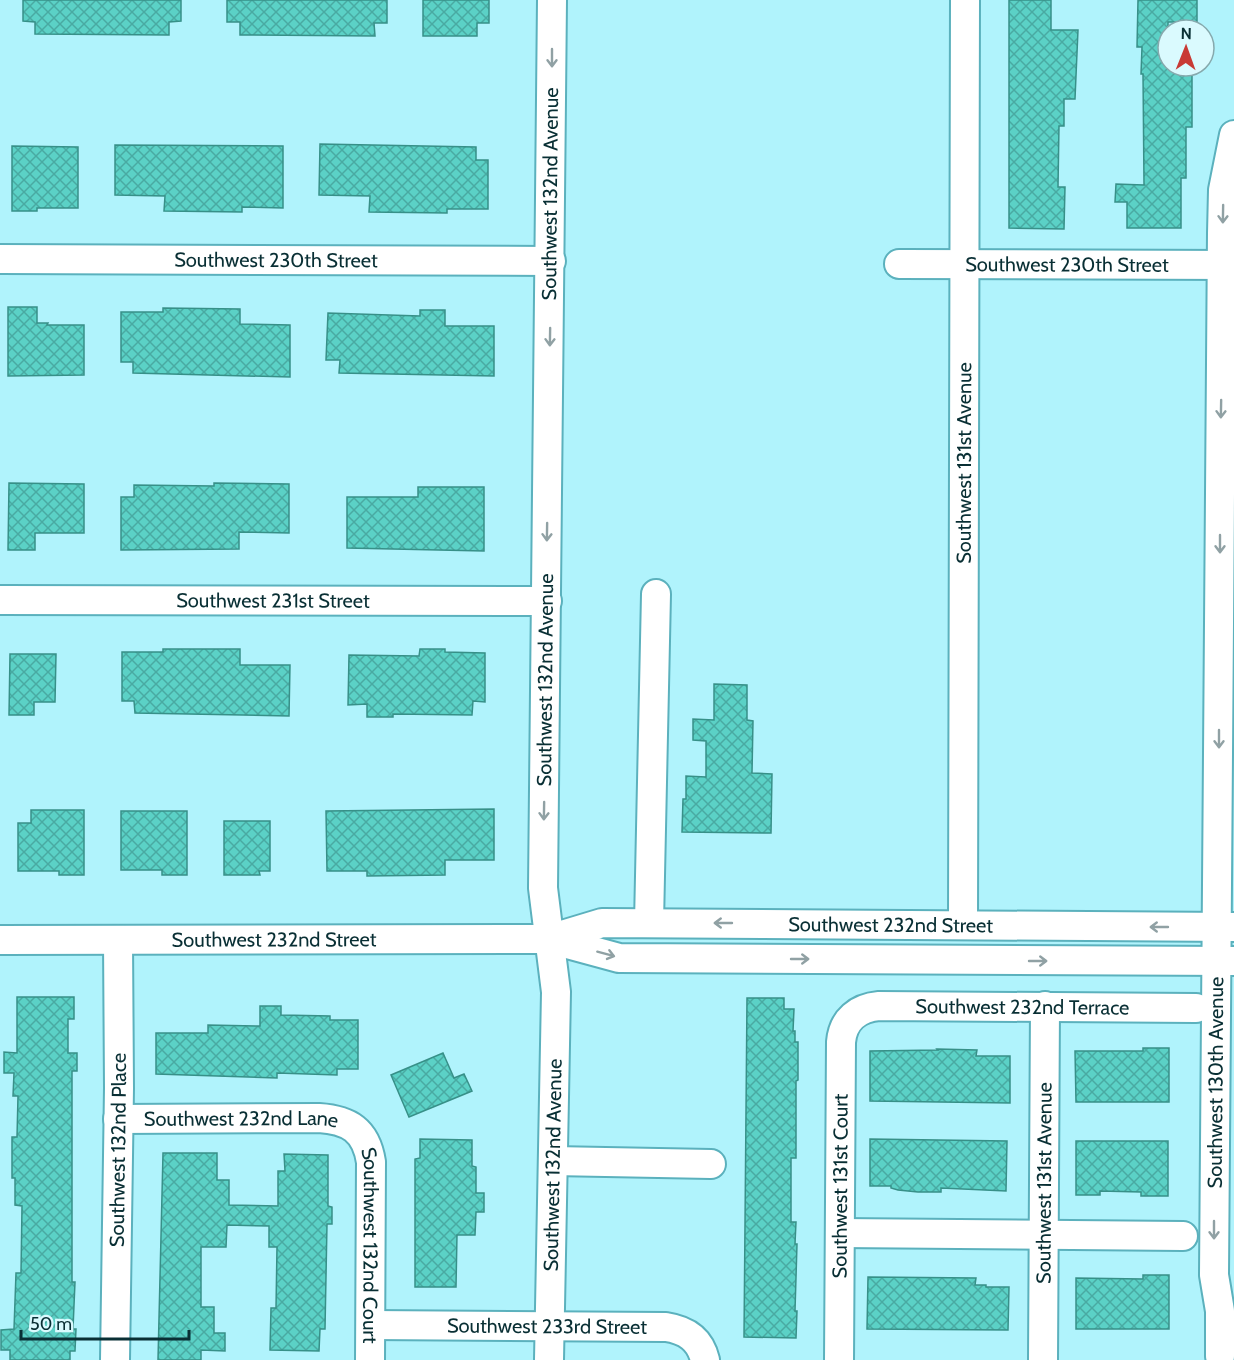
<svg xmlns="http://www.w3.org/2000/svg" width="1234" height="1360" viewBox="0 0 1234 1360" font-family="Cabin,sans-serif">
<defs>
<pattern id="building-cross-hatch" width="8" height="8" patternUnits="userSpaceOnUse" patternTransform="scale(1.5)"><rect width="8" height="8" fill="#5bd1c6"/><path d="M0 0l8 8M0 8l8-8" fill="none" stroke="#49aaa2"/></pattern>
</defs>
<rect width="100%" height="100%" fill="#b0f3fc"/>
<g fill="url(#building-cross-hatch)" stroke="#379088" stroke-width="1.5">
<polygon points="23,0 181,0 181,21 169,22 169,35 35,34 35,22 23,21"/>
<polygon points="227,0 387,0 387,23 374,23 375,36 240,35 240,22 227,22"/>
<polygon points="423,0 489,0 489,23 477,23 477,36 423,36"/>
<polygon points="1009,0 1051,0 1051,30 1078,30 1075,99 1064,99 1064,126 1059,126 1058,187 1065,187 1064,229 1009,228"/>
<polygon points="1138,0 1197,0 1197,22 1168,22 1168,66 1192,66 1192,127 1186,127 1186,178 1181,178 1181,228 1127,228 1127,202 1115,202 1116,184 1144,185 1143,74 1141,74 1142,47 1137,47"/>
<polygon points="320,144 476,147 476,160 488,160 488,209 447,209 447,213 369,212 370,196 319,195"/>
<polygon points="115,145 283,146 283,208 242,207 242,212 164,211 165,196 115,195"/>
<polygon points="12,146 78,147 78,208 37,208 37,211 12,211"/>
<polygon points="8,307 37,307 37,323 48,323 47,325 84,325 84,375 8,376"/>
<polygon points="163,308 240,309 240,324 290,325 290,377 133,373 133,362 121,362 121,312 163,312"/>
<polygon points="420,310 445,310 445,326 494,326 494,376 339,373 340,360 326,360 328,313 420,316"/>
<polygon points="9,483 84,484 84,533 35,533 35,550 8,550"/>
<polygon points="214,483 289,484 289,533 239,532 239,549 121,550 121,497 134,497 134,485 214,486"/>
<polygon points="418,487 484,487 484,551 347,548 347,497 418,497"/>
<polygon points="163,649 240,649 240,665 290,665 289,716 135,713 134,701 122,701 122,652 163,652"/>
<polygon points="420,649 445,649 445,652 485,653 485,702 473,701 472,715 393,714 393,717 367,717 367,704 348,705 349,655 419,656"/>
<polygon points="10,654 56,654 55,702 34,702 34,715 9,715"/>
<polygon points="714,684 747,685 747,720 753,721 752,773 772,774 771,833 682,832 683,799 686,799 686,776 706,777 706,741 693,740 693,719 714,720"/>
<polygon points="494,809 494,860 445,860 445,875 367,876 367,871 327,871 326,811"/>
<polygon points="31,810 84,810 84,875 59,875 59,871 18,871 18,823 31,823"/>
<polygon points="121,811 187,811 187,875 162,875 162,870 121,870"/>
<polygon points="224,821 270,821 270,871 259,871 260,875 224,875"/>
<polygon points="17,997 74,997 74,1019 68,1019 68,1053 77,1053 77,1071 72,1071 72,1282 75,1282 73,1329 76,1329 75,1351 70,1351 70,1360 10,1360 10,1350 1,1350 1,1330 14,1329 16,1273 21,1273 22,1206 15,1205 15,1178 12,1178 12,1137 17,1137 18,1096 13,1096 14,1073 4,1073 4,1052 17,1053"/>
<polygon points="747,998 784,998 784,1009 794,1009 793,1031 795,1031 795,1042 798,1042 798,1080 796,1081 796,1158 791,1158 791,1222 796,1222 795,1244 797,1244 795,1311 797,1311 796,1338 744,1337"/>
<polygon points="260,1006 281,1006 281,1015 330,1016 330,1020 358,1020 358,1069 337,1069 337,1075 277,1073 277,1078 156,1074 156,1033 208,1033 208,1025 260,1026"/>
<polygon points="1143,1048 1169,1048 1169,1102 1076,1102 1075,1051 1143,1051"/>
<polygon points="937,1049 977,1050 976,1056 1010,1056 1010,1103 870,1101 870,1051 938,1050"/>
<polygon points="443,1053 454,1078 464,1074 472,1091 409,1117 391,1075"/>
<polygon points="420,1139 472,1140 472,1166 476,1167 476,1193 484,1193 484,1212 476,1212 475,1235 457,1235 456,1287 415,1287 415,1159 420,1158"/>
<polygon points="870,1139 1007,1141 1006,1191 941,1188 941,1192 918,1192 898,1190 891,1188 891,1186 870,1186"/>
<polygon points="1076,1141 1168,1141 1168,1196 1141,1196 1141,1192 1100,1191 1100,1195 1076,1195"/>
<polygon points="163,1153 217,1153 217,1180 229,1180 229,1205 278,1206 278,1171 285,1171 284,1154 328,1155 328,1206 332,1207 332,1224 327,1224 325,1329 320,1329 319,1351 270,1350 271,1308 276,1308 277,1247 269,1247 269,1226 227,1225 226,1247 201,1247 201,1307 214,1307 214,1333 225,1333 225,1351 201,1350 201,1360 158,1360"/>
<polygon points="1143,1275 1169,1275 1169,1329 1076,1329 1076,1278 1143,1279"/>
<polygon points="868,1277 976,1278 975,1285 986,1285 986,1287 1009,1287 1008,1330 867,1329"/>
</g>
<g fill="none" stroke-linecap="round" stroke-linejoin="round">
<defs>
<g id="minor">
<path id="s1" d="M0,259l551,2"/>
<path id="s2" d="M899,264l335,1"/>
<path id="s3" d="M0,600l547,1"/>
<polyline points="649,923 656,594"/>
<path id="s4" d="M963,925l2,-925"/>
<path id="s5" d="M549,939l53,-16 632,4"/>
<path id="s6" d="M0,940l549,-1 70,19 615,3"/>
<path id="s7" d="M118,1119l201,-1c30,2 47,12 52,44l-1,198"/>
<polyline points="553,1161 711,1164"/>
<polyline points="840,1233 1183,1236"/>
<path id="s8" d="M371,1325l295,2c20,3 34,12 39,33"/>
<path id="s9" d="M1220,1356v-45l-6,-36 8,-1042 1,-43 11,-55"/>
<path id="s10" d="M115,1360l4,-272 -1,-148"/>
<path id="s11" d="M549,1360l7,-368 -13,-104 9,-888"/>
<path id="s12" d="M839,1360l2,-318c2,-23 17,-34 38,-36l317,2"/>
<path id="s13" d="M1043,1360l2,-354"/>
</g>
</defs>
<use href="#minor" stroke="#5bb1bd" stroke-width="32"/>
<use href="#minor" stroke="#fff" stroke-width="28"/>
</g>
<defs><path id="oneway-shaft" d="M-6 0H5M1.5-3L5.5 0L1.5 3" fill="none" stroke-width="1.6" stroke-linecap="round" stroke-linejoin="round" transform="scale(1.5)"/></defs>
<g stroke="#90a1a4">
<use href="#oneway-shaft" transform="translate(552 58) rotate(90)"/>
<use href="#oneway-shaft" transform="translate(1223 214) rotate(91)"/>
<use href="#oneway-shaft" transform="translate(550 337) rotate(91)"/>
<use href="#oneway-shaft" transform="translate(1221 409) rotate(91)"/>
<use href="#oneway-shaft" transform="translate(547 532) rotate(91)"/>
<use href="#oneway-shaft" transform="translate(1220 544) rotate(90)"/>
<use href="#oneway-shaft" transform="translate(1219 739) rotate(90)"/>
<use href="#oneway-shaft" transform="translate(544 811) rotate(91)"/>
<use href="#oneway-shaft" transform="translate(723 923) rotate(-180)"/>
<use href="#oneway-shaft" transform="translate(1159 927) rotate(-180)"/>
<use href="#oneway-shaft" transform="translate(606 954) rotate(15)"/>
<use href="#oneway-shaft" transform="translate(800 959)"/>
<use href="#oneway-shaft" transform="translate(1038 961)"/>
<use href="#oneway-shaft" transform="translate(1214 1230) rotate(90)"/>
</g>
<g text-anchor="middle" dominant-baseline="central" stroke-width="4.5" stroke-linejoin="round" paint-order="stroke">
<g font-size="20" fill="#092f34" stroke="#dafafe">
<text stroke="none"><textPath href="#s11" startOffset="1167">Southwest 132nd Avenue</textPath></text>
<text stroke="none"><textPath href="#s1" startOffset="276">Southwest 230th Street</textPath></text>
<text stroke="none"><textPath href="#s2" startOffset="168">Southwest 230th Street</textPath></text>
<text stroke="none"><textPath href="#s4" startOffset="462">Southwest 131st Avenue</textPath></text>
<text stroke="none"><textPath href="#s3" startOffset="273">Southwest 231st Street</textPath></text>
<text stroke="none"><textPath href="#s11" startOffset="681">Southwest 132nd Avenue</textPath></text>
<text stroke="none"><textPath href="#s5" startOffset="344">Southwest 232nd Street</textPath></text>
<text stroke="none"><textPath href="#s6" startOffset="274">Southwest 232nd Street</textPath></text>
<text stroke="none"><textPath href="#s12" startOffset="519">Southwest 232nd Terrace</textPath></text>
<text stroke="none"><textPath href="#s9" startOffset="274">Southwest 130th Avenue</textPath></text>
<text stroke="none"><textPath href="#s7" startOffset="123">Southwest 232nd Lane</textPath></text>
<text stroke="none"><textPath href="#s10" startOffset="210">Southwest 132nd Place</textPath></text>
<text stroke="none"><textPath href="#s11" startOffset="195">Southwest 132nd Avenue</textPath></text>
<text stroke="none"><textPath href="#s13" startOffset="177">Southwest 131st Avenue</textPath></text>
<text stroke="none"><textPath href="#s12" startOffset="174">Southwest 131st Court</textPath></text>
<text stroke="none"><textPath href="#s7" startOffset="360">Southwest 132nd Court</textPath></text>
<text stroke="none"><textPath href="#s8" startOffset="176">Southwest 233rd Street</textPath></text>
</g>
</g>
<g transform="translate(1186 48) rotate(1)"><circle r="28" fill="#dafafe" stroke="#86a9ad" stroke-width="1.5"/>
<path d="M0-4.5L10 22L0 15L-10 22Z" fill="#c83a35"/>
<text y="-9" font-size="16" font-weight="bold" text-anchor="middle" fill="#092f34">N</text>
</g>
<path d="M21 1330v9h168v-9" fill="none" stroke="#092f34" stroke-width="3"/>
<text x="30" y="1330" font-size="18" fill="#092f34" stroke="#dafafe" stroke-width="4.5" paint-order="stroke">50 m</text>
</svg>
